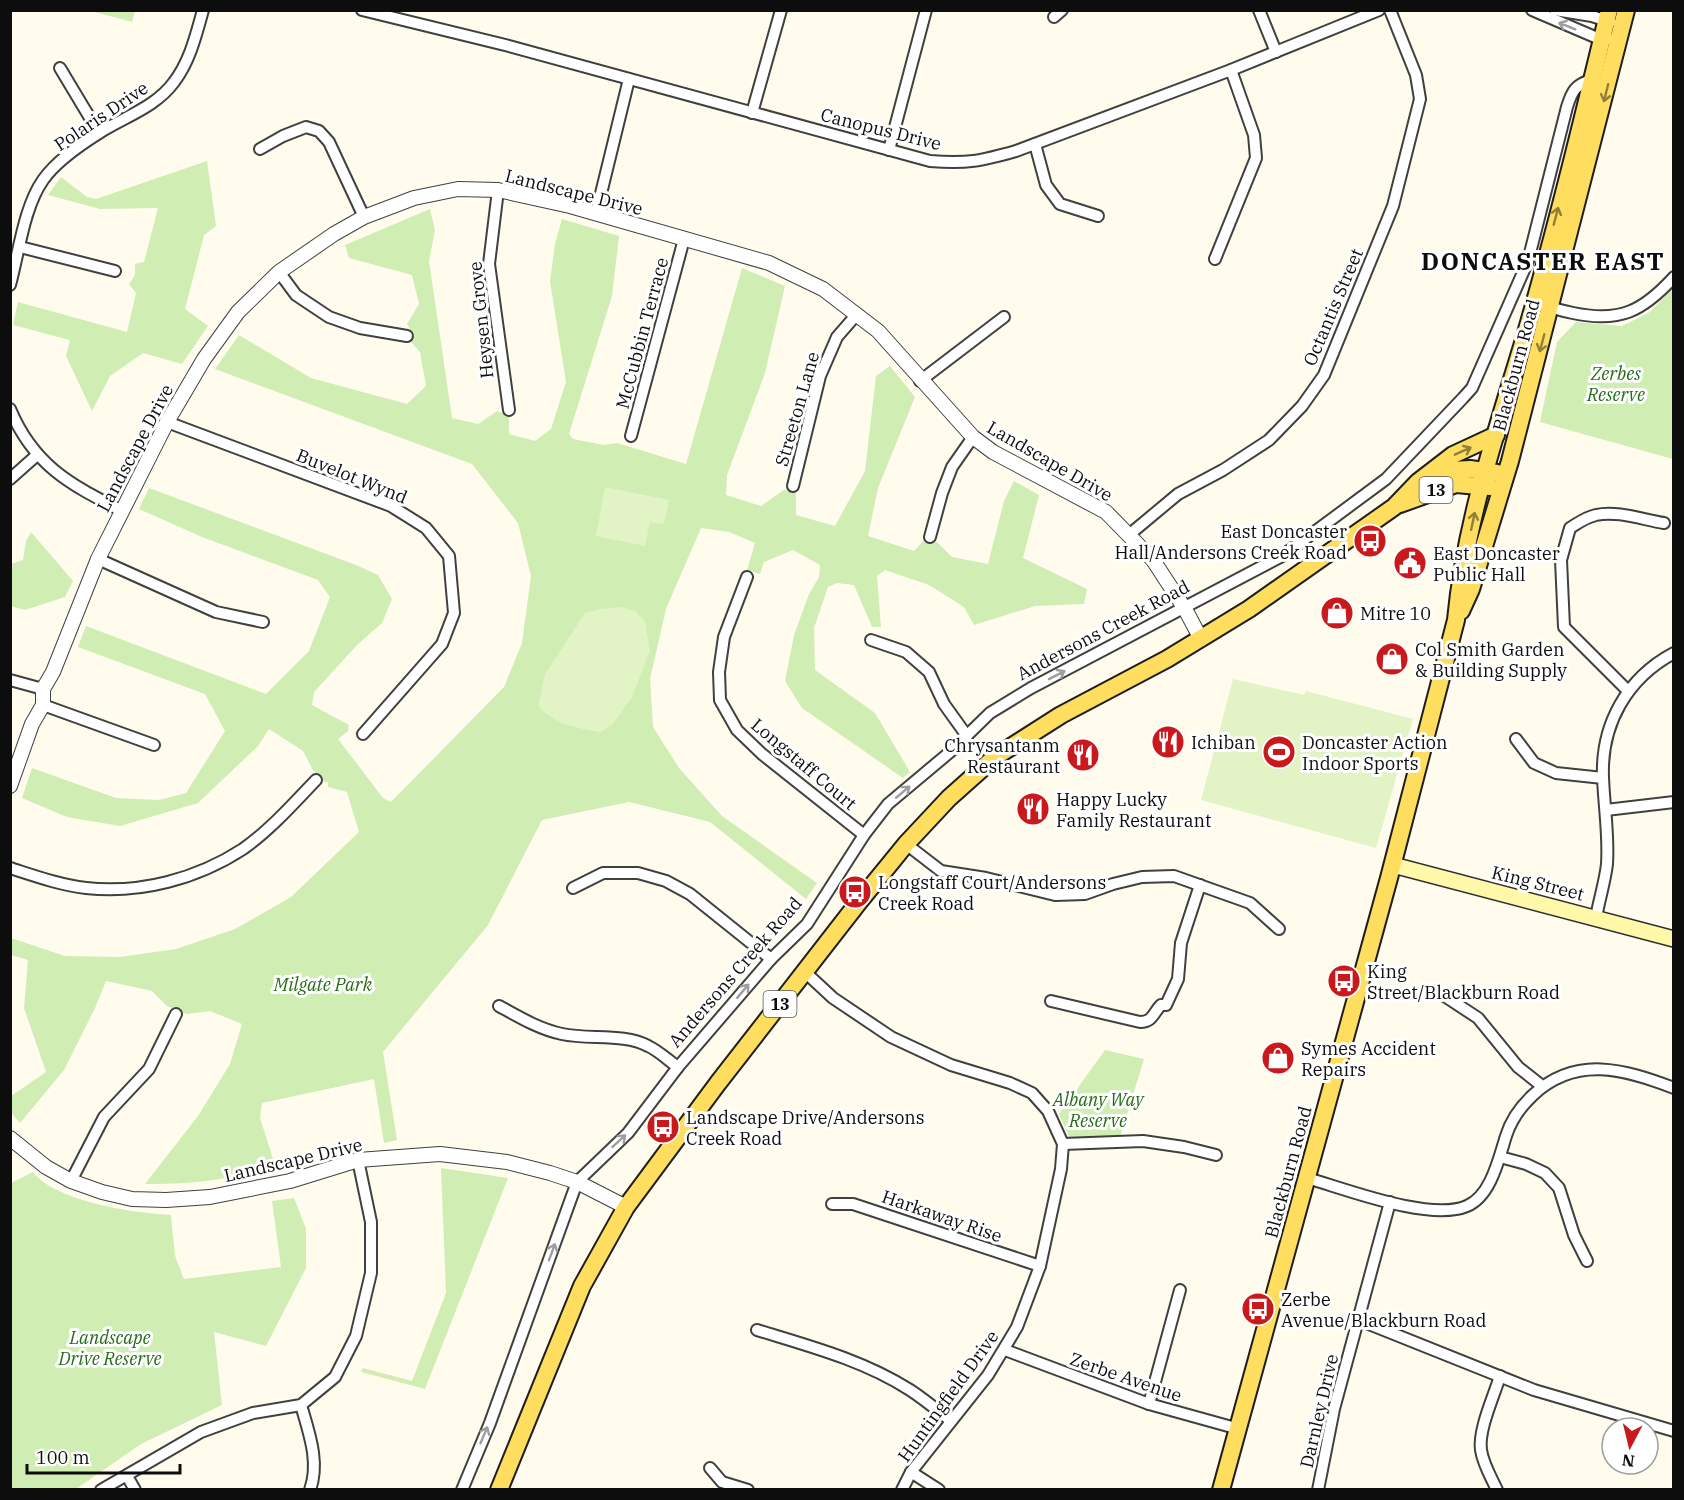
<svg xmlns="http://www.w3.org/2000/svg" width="1684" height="1500" viewBox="0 0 1684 1500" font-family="'IBM Plex Serif',serif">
<rect width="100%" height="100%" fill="#fffcee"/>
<g fill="#d0edb4">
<polygon points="91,11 135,11 132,22"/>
<polygon points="207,161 216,226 204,235 185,309 208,326 182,364 143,353 110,376 92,411 66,356 70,340 13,325 18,302 127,332 136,293 129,284 135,275 135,264 144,262 158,208 100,209 48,195 61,177 87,197 96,199"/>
<path d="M430,209l5,21 -6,31 23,157 26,6 19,-13 12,4v19l26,7 16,-12 15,-47 -16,-101 5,-37 7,-25 57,17 -7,60 -43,138 4,5 31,6 13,-2 69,21 56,-196 43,18 -20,87 -38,102 -1,20 35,11 23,-16 12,3v22l39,11 30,-55 11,-95 14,-10 25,31 -37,91 -10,48 46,15 10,-11 12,1 16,16 36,7 16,-63 10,-20 25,14 -16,63 64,31 -3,15 -49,2 -61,19 -10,-18 -35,-22 -44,-15 -8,6 4,51h-9l-18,-42 -17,-2 -9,4 -14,41 1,42 60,43 35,59 -7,6 -101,-70 -17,-27 9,-46 15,-41 10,-17 1,-12 -27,-15 -29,12 -4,12 -13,-4 8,-27 -26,-11 -28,-4 -35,81 -16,70 3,48 26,41 43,48 95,67 -11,16 -96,-77 -81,-20 -87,18 -54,105 -105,127 14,88 -13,3 -10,-64 -112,24 -2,15 16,50c-45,11 -85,17 -131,16l53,-68 32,-52 12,-40 -32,-13 -23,3 -20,-8 -15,-15 -46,-10 -11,27 -31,62 -44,53 -9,-10v-17l35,-24 -22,-64 4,-48 -17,-5v-17l54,18 55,1 56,-8 59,-20 56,-32 68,-65 -12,-40 -19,-5v-5h-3l-12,-12 -10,-19 -34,-22 -11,17 -60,57 -78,23 -53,-9 -45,-19 10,-30 84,30 43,2 27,-7 39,-62 -20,-37 -127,-47 8,-21 180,68 43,-43 21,-54 -12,-17 -116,-43 -63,-28 10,-21 207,77 22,10 14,24 -10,24 -24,21 -44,48 -2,13 37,20 -1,6 -10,8 45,59 8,4 113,-115 18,-44 9,-67 -13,-53 -46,-59 -257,-95 24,-34 72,43 96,26 19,-18 -6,-34 -9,-10 1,-9 -5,-9 12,-20 -7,-29 -63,-17 -4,-13z"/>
<polygon points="1673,288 1673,459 1540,422 1557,342 1576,322 1622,326 1650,312"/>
<polygon points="31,532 73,581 65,597 25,610 11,606 11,564 23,560 26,541"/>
<polygon points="1105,1050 1144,1059 1120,1137 1071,1141 1059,1114"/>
<polygon points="441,1168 508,1178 425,1389 361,1372 363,1368 412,1381 446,1293"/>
<path d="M33,1172c23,30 101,41 138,43l4,41 9,23 97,-12 -9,-66 22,-3 12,31v39l-40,78 -52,-14 8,73 -81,39 -65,45h-65v-306z"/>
</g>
<g fill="#e2f3c6">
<polygon points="605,487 669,500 664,524 650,522 645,546 596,536"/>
<path d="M621,607l14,4 10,10 5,30 -18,46 -19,27 -12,8c-25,-4 -45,-7 -63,-26l7,-32 40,-61 16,-4z"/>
<polygon points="1233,679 1304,695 1306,691 1413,719 1376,848 1201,800"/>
</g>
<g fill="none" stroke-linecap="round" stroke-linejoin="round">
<defs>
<g id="minor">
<path d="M362,10l147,36 421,115c37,3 51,0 86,-10l215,-81 148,-60"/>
<polyline points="1259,10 1276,52"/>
<polyline points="1532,10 1602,40 1608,38"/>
<polyline points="1555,10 1592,16 1610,22"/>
<polyline points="1054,17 1062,10"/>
<polyline points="60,68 99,133"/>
<polyline points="752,113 781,10"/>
<polyline points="1035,144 1046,185 1060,204 1098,216"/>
<polyline points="260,149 283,136 306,127 319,131 329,142 364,217"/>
<polyline points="889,150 926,10"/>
<polyline points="498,190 489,264 509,410"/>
<polyline points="596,214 629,79"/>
<polyline points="20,247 115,271"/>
<polyline points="1215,259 1256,158 1254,135 1231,70"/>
<polyline points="279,272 296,295 329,317 360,328 407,336"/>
<path d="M10,285c9,-33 14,-78 33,-105 13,-19 37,-35 56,-47 25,-16 57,-26 75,-51 16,-21 22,-47 29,-72"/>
<path d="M1546,306c9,3 18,5 27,7 47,10 70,-2 101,-36"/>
<polyline points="920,381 1004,317"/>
<path d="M10,409c24,57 60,75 112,102"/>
<polyline points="167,422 391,506 426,528 449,556 454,613 442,644 363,734"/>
<polyline points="631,436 684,239"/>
<polyline points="10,479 37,455"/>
<polyline points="793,486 820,376 837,337 857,314"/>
<polyline points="1130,534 1178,494 1223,470 1269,440 1302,406 1324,375 1393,206 1420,99 1416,75 1390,10"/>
<polyline points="930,537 942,493 952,467 973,437"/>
<polyline points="98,559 216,612 263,622"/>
<polyline points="747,577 724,637 719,672 720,700 737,730 762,754 864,835"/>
<polyline points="871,640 906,652 929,672 944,704 967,736"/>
<polyline points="10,680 43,689"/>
<path d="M1628,691l-64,-64 -3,-67 9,-32c8,-5 16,-11 26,-13 21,-5 48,5 68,8"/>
<polyline points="43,705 154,745"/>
<polyline points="1516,739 1534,763 1556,773 1603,778"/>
<polyline points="1606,810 1674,802"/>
<polyline points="906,844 941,871 986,878 1055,895 1085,894 1113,884 1142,877 1174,876 1250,903 1279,929"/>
<path d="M10,868c25,8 50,17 76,20 54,6 111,-9 157,-39 27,-19 50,-45 73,-69"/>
<polyline points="573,888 603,873 638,873 666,881 690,894 771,959"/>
<path d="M1596,918c3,-18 9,-36 11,-54 2,-29 -3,-58 -4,-87 -2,-53 24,-99 71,-124"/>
<polyline points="805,972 833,998 891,1037 951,1065 1010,1083 1032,1093 1048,1111 1063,1144 1061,1169 1040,1266 1017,1327 988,1375 911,1472 902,1490"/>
<polyline points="1443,995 1478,1018 1518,1067 1542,1086"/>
<path d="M1051,1001l89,21c13,0 13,-9 21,-17h5l12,-26 3,-36 19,-58"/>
<path d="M499,1006c20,11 40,23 63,28 27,6 62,-1 86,12 11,5 21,15 30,21"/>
<polyline points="1063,1144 1143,1141 1184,1147 1216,1155"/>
<polyline points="1500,1157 1526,1164 1545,1173 1559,1188 1574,1235 1587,1261"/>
<path d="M1307,1178c39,11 123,44 160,28 24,-10 32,-48 39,-70 5,-16 14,-29 27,-41 43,-40 91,-26 141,-7"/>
<polyline points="71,1181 104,1117 149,1069 176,1014"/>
<polyline points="832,1204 853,1204 1040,1266"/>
<polyline points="1359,1320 1534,1390 1674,1431"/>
<path d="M757,1330c52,16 106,30 153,60 14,9 27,20 41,31"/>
<polyline points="1005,1350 1149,1404 1239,1429"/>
<polyline points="1149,1404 1180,1290"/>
<path d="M301,1405c8,28 19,57 9,85"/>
<polyline points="710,1468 722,1482 748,1490"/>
<polyline points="911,1472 939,1490"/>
<polyline points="127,1476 135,1490"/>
<polyline points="101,1490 201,1432 253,1413 301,1405 335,1377 356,1336 371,1273 371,1222 358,1160"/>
<path d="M462,1490l28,-67 87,-241 51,-49 50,-66 93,-108 36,-35 57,-89 24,-31 62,-52 40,-39 41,-25 251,-132 104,-77 77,-81 9,-10 56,-127 39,-154c5,-16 8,-22 24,-27"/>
<polyline points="1318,1490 1334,1409 1390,1202"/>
<path d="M1497,1490c-6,-13 -14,-26 -16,-40 -3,-20 13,-54 19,-74"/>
</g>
<g id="tertiary">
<polyline points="10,786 32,724 43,705 43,689 53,672 98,559 167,422 204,359 238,312 279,272 334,234 364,217 414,198 458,189 498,190 570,206 769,263 823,289 878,331 973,437 993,452 1106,512 1153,560 1185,609 1201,639"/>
<polyline points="10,1138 46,1167 71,1181 102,1192 132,1199 166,1200 210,1197 290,1181 358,1160 440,1154 507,1162 550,1173 577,1182 626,1207"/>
</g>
<polyline id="secondary" points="1393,865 1674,939"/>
<g id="primary">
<polyline points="1434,471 1470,469 1497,473"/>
<polyline points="1400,504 1456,484 1490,487"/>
<polyline points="1461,611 1471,589 1510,461 1626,10"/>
<polyline points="499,1490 582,1286 626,1207 718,1083 858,903 906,844 949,798 995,757 1061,715 1167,659 1249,609 1394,507 1418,482 1453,455 1496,435"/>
<path d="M1221,1490l168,-612 67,-258c9,-98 42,-193 70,-287 31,-107 57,-215 83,-323"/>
</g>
</defs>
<use href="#minor" stroke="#404040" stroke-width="14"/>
<use href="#tertiary" stroke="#404040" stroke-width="16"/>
<use href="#secondary" stroke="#2f2f2f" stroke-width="18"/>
<use href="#primary" stroke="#1e1e1e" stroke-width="20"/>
<use href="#minor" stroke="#fff" stroke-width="10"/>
<use href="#tertiary" stroke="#fff" stroke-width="14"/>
<use href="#secondary" stroke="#fff8a9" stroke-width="15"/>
<use href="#primary" stroke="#ffdd5e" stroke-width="16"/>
</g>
<defs><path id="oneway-shaft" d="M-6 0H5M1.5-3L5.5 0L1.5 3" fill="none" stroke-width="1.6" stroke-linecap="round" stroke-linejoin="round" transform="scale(1.5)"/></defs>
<g stroke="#9e9e9e">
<use href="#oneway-shaft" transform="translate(1567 26) rotate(-158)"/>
<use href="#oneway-shaft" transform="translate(1057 675) rotate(-27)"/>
<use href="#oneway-shaft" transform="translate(903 792) rotate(-40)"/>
<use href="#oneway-shaft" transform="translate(743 991) rotate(-50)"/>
<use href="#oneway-shaft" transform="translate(619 1141) rotate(-42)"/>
<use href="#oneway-shaft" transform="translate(552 1252) rotate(-70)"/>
<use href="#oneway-shaft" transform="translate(484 1435) rotate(-67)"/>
</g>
<g stroke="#927f3a">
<use href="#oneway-shaft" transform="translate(1606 93) rotate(104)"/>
<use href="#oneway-shaft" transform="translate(1556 216) rotate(-75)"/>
<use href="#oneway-shaft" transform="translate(1542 343) rotate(105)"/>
<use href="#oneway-shaft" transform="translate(1463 451) rotate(-24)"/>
<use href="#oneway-shaft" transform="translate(1473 521) rotate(-78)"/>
</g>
<defs>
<symbol id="bus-disc" viewBox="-11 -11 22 22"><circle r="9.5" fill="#c9191c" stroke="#fff"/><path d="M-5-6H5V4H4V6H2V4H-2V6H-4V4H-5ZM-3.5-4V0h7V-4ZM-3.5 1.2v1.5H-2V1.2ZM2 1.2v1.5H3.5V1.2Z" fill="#fff"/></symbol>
<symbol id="civic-disc" viewBox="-11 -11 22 22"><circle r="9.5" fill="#c9191c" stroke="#fff"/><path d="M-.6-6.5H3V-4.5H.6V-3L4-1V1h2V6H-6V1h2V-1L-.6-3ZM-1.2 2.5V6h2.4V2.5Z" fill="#fff"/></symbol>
<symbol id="shop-disc" viewBox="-11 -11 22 22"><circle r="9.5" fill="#c9191c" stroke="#fff"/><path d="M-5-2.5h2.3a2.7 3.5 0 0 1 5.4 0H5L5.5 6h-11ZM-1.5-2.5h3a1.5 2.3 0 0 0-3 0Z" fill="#fff"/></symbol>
<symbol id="restaurant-disc" viewBox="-11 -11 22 22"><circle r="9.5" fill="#c9191c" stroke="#fff"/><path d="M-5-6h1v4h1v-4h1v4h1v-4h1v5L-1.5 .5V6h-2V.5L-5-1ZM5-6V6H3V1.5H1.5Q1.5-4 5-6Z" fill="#fff"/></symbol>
<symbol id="stadium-disc" viewBox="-11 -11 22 22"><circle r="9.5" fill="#c9191c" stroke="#fff"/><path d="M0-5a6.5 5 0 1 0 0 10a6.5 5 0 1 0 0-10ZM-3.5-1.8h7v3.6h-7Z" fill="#fff"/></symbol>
</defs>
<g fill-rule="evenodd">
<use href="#bus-disc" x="1351" y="522" width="38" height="38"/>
<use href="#civic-disc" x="1391" y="544" width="38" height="38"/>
<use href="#shop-disc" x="1318" y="594" width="38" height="38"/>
<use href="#shop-disc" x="1373" y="640" width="38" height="38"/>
<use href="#restaurant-disc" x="1149" y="723" width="38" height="38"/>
<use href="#stadium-disc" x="1260" y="733" width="38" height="38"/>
<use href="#restaurant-disc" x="1064" y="736" width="38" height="38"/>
<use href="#restaurant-disc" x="1014" y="790" width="38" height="38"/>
<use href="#bus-disc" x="836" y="873" width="38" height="38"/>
<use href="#bus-disc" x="1325" y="962" width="38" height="38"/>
<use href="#shop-disc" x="1259" y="1039" width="38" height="38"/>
<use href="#bus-disc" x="644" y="1108" width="38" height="38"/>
<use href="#bus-disc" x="1239" y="1290" width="38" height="38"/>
</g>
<g text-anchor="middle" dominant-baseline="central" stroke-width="6" stroke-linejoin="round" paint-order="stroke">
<g fill="#fff" stroke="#565656" stroke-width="1.5">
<rect x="1419.5" y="477" width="33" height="26" rx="4.5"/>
<rect x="763.5" y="991" width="33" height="26" rx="4.5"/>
</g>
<g font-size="16" font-weight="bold" fill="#0d0d0d">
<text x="1436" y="490">13</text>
<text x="780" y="1004">13</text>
</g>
<g font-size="18" fill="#0d0d0d" stroke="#fff">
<text transform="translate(101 116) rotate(-34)">Polaris Drive</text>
<text transform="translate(881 129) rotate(14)">Canopus Drive</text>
<text transform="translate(574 192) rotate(14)">Landscape Drive</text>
<text transform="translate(1333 307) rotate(-67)">Octantis Street</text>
<text transform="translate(481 320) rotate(-96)">Heysen Grove</text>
<text transform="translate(642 333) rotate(-75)">McCubbin Terrace</text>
<text transform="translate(1516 365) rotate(-75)">Blackburn Road</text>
<text transform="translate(797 409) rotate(-74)">Streeton Lane</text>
<text transform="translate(135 448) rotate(-62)">Landscape Drive</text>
<text transform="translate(1050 461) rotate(30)">Landscape Drive</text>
<text transform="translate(352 476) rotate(22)">Buvelot Wynd</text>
<text transform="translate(1103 630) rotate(-28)">Andersons Creek Road</text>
<text transform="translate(804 764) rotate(40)">Longstaff Court</text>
<text transform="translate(1538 883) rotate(14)">King Street</text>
<text transform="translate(735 972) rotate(-49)">Andersons Creek Road</text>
<text transform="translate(293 1160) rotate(-13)">Landscape Drive</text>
<text transform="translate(1288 1172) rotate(-75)">Blackburn Road</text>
<text transform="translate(942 1216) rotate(19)">Harkaway Rise</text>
<text transform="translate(1126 1377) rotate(19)">Zerbe Avenue</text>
<text transform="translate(948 1396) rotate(-54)">Huntingfield Drive</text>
<text transform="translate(1319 1411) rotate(-77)">Darnley Drive</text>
</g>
<g font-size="18" font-style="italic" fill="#266b18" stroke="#fff">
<text x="1616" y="373">Zerbes<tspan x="1616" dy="21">Reserve</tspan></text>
<text x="323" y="984">Milgate Park</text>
<text x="1098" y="1099">Albany Way<tspan x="1098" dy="21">Reserve</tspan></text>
<text x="110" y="1337">Landscape<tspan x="110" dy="21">Drive Reserve</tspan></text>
</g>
<g font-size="18" fill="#0d0d0d" stroke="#fff" text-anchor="start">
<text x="1347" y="531" text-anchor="end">East Doncaster<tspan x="1347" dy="21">Hall/Andersons Creek Road</tspan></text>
<text x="1433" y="553">East Doncaster<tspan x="1433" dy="21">Public Hall</tspan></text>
<text x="1360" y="613">Mitre 10</text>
<text x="1415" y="649">Col Smith Garden<tspan x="1415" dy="21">&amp; Building Supply</tspan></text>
<text x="1191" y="742">Ichiban</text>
<text x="1302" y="742">Doncaster Action<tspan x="1302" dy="21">Indoor Sports</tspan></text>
<text x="1060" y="745" text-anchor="end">Chrysantanm<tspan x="1060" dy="21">Restaurant</tspan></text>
<text x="1056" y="799">Happy Lucky<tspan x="1056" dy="21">Family Restaurant</tspan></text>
<text x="878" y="882">Longstaff Court/Andersons<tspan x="878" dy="21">Creek Road</tspan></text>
<text x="1367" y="971">King<tspan x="1367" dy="21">Street/Blackburn Road</tspan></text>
<text x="1301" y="1048">Symes Accident<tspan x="1301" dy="21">Repairs</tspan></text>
<text x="686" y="1117">Landscape Drive/Andersons<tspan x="686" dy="21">Creek Road</tspan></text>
<text x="1281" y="1299">Zerbe<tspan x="1281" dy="21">Avenue/Blackburn Road</tspan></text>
</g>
<g font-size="24" font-weight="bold" letter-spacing="1.5" fill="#0d0d0d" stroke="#fff">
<text x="1543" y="261">DONCASTER EAST</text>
</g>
</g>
<rect width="1684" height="1500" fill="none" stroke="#0d0d0d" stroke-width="24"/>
<g transform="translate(1630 1446) rotate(187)"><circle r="28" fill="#ffffff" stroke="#9e9e9e" stroke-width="1.5"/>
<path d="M0-4.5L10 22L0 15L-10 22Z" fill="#c9191c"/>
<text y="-9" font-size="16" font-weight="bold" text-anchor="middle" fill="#0d0d0d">N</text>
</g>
<path d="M27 1464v9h153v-9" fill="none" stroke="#0d0d0d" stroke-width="3"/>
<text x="36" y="1464" font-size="18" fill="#0d0d0d" stroke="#ffffff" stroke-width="4.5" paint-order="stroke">100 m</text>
</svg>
